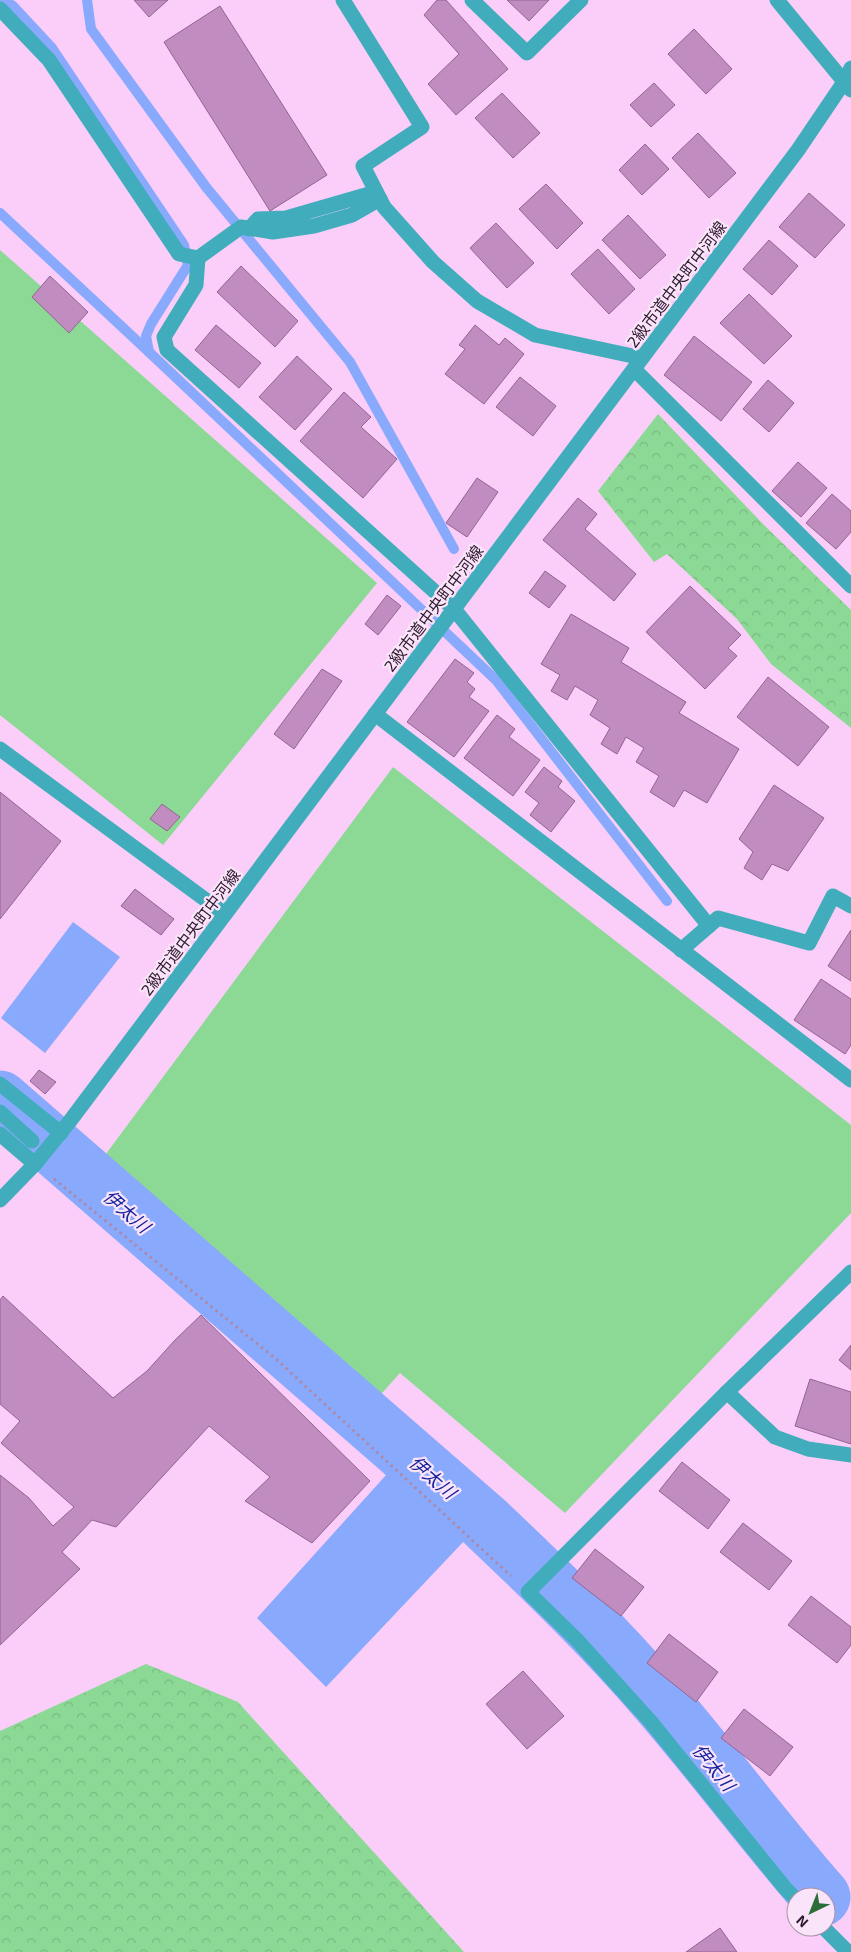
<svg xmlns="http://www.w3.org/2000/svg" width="851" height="1952" viewBox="0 0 851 1952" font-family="'Exo 2','Noto Sans JP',sans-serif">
<defs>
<pattern id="forest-crowns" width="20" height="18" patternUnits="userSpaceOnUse" patternTransform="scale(1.25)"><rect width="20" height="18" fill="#8cd996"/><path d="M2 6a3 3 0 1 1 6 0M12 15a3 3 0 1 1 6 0" fill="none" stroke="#79ba82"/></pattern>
</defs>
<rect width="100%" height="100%" fill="#facef8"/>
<g fill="url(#forest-crowns)">
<polygon points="658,414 763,524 851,610 851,728 771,664 737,619 667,554 654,562 598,491"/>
<polygon points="146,1664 238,1702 464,1952 0,1952 0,1731"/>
</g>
<g fill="#8cd996">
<polygon points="0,250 377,583 163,845 0,715"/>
<polygon points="393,767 851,1125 851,1213 565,1513 400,1373 375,1401 97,1166"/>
</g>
<g fill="#89a9fd">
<polygon points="73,922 120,957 45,1053 1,1018"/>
<polygon points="387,1474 465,1540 326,1687 257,1618"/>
</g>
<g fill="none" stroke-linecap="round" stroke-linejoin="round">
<g stroke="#89a9fd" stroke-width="10">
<polyline points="4,0 13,6 52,48 184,245 188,265 151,324 146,336 149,352 496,680 667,901"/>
<polyline points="87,0 91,29 206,187 350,362 454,549"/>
<polyline points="0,213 149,352"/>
</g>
<path stroke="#89a9fd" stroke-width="59" d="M0,1100l486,423c60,57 120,115 173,177 56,65 106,133 162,197"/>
</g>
<g fill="#c18dc0" stroke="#946393">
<polygon points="134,0 168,0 149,17"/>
<polygon points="437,0 446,0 508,69 456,115 428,84 459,54 424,15"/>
<polygon points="507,0 549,0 529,21"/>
<polygon points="220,6 327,175 270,211 164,42"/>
<polygon points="694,29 732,69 706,94 668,54"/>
<polygon points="654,83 675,105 651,127 630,105"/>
<polygon points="502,93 540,133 513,158 475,118"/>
<polygon points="698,133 736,173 709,198 672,158"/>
<polygon points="645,144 669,169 642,195 619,170"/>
<polygon points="546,184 583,223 557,249 519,209"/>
<polygon points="809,193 845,225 815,258 779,227"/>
<polygon points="628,215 666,255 640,279 602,240"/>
<polygon points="496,223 534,263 507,288 470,248"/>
<polygon points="769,240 798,266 772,295 743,269"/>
<polygon points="598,249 635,289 609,314 571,274"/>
<polygon points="241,266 298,321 275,347 217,292"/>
<polygon points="50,276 88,312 69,333 32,297"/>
<polygon points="749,294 792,336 764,364 720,323"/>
<polygon points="216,325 261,363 239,388 195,350"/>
<polygon points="475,325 499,345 505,338 524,354 484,404 445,374 465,349 459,345"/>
<polygon points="694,336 752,382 721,421 664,375"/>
<polygon points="297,356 332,389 295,430 259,397"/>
<polygon points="520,377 556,406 533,436 496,407"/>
<polygon points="768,380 794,403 769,432 743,409"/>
<polygon points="344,392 371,417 361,427 397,459 363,498 300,441"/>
<polygon points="798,462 827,488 801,517 772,491"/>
<polygon points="477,478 498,492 467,537 446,523"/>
<polygon points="832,494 851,511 851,532 836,549 806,523"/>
<polygon points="578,498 597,514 585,529 636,574 614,601 543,540"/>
<polygon points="545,571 566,586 549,608 529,593"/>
<polygon points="690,586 741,635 728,648 737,656 705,689 646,632"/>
<polygon points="387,595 401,606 378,635 365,624"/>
<polygon points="571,614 629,648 621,662 686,702 679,713 739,749 707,803 684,790 674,807 650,792 659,776 636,762 644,748 626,737 617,754 601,744 610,728 590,715 598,700 575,686 567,700 551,691 560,675 541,664"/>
<polygon points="455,659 474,673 467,682 475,689 469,697 489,711 454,757 407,722"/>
<polygon points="322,669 342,681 294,749 274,734"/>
<polygon points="768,677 829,727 798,766 737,717"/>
<polygon points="497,715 515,729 509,737 540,760 513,796 464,758"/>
<polygon points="544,767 562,781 558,787 575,801 551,832 530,815 539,803 525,792"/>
<polygon points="774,785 824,818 788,871 772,864 762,880 744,868 753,852 739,839"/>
<polygon points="0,792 61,841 0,919"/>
<polygon points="162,804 180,817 167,831 150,819"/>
<polygon points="135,889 174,919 161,935 121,906"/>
<polygon points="851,930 851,981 828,966"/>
<polygon points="821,979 851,999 851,1045 845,1054 794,1020"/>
<polygon points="39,1070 56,1082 45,1094 30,1081"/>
<polygon points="3,1296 113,1398 147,1371 175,1340 201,1315 370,1481 312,1543 245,1501 270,1477 209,1426 116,1527 92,1520 62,1552 80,1569 0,1645 0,1475 29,1498 53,1526 74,1507 1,1443 20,1421 0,1404 0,1300"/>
<polygon points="851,1345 851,1370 839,1360"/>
<polygon points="810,1379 851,1392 851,1444 795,1426"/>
<polygon points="682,1462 730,1500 708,1529 659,1491"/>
<polygon points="743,1523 792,1561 769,1590 720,1552"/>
<polygon points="595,1549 644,1587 621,1616 572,1578"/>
<polygon points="811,1596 851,1627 851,1645 837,1663 788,1625"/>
<polygon points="669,1634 718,1672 696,1702 647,1663"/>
<polygon points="523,1671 564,1716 527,1749 486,1704"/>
<polygon points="744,1709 793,1747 770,1776 721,1738"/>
<polygon points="720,1928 737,1952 686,1952"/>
</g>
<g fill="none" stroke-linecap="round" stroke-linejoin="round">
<polyline stroke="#ac89aa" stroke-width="3" stroke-dasharray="2.5 4" stroke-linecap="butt" points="54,1179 276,1359 511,1576"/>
<g stroke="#41adbc" stroke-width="15">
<polyline points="343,0 422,127 363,166 384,207 433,262 477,301 535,335 642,358"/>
<polyline points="472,0 527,53 581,0"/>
<polyline points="777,0 851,90"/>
<polyline points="0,9 49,60 179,254 198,258"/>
<polyline points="380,199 352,215 314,226 273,232 241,227 198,258 196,285 164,337 167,350 454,609 709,926"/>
<polyline points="249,229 258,219 286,218 376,192"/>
<polyline points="634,369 851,586"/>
<polyline points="375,714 851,1080"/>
<polyline points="0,749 225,914"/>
<polyline points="681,950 718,918 809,943 833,896 851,906"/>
<polyline points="0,1084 61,1133"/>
<polyline points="0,1112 32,1141"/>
<polyline points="0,1134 35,1164"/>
<polyline points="0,1200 35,1164 70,1121 798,150 844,82 851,68"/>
<polyline points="727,1392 775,1437 808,1449 851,1455"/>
<polyline points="796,1899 785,1888 651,1722 577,1640 528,1592 727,1392 851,1272"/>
<polyline points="823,1927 848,1952"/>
</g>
</g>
<g text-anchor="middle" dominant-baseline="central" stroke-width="4.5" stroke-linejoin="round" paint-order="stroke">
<g font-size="16" fill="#2e1a2e" stroke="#fae4f9">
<text transform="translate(676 284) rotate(-53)">2級市道中央町中河線</text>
<text transform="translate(433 608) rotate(-53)">2級市道中央町中河線</text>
<text transform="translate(190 932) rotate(-53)">2級市道中央町中河線</text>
</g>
<g font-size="18" font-style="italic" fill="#14239b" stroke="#fae4f9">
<text transform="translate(127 1211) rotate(41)">伊太川</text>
<text transform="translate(433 1477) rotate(41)">伊太川</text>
<text transform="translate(714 1767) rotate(51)">伊太川</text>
</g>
</g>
<g transform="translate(811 1912) rotate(223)"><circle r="24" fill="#fae4f9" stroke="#a893a8"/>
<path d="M0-4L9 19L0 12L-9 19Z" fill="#2b6e38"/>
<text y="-8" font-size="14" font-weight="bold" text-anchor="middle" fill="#2e1a2e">N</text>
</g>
</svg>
